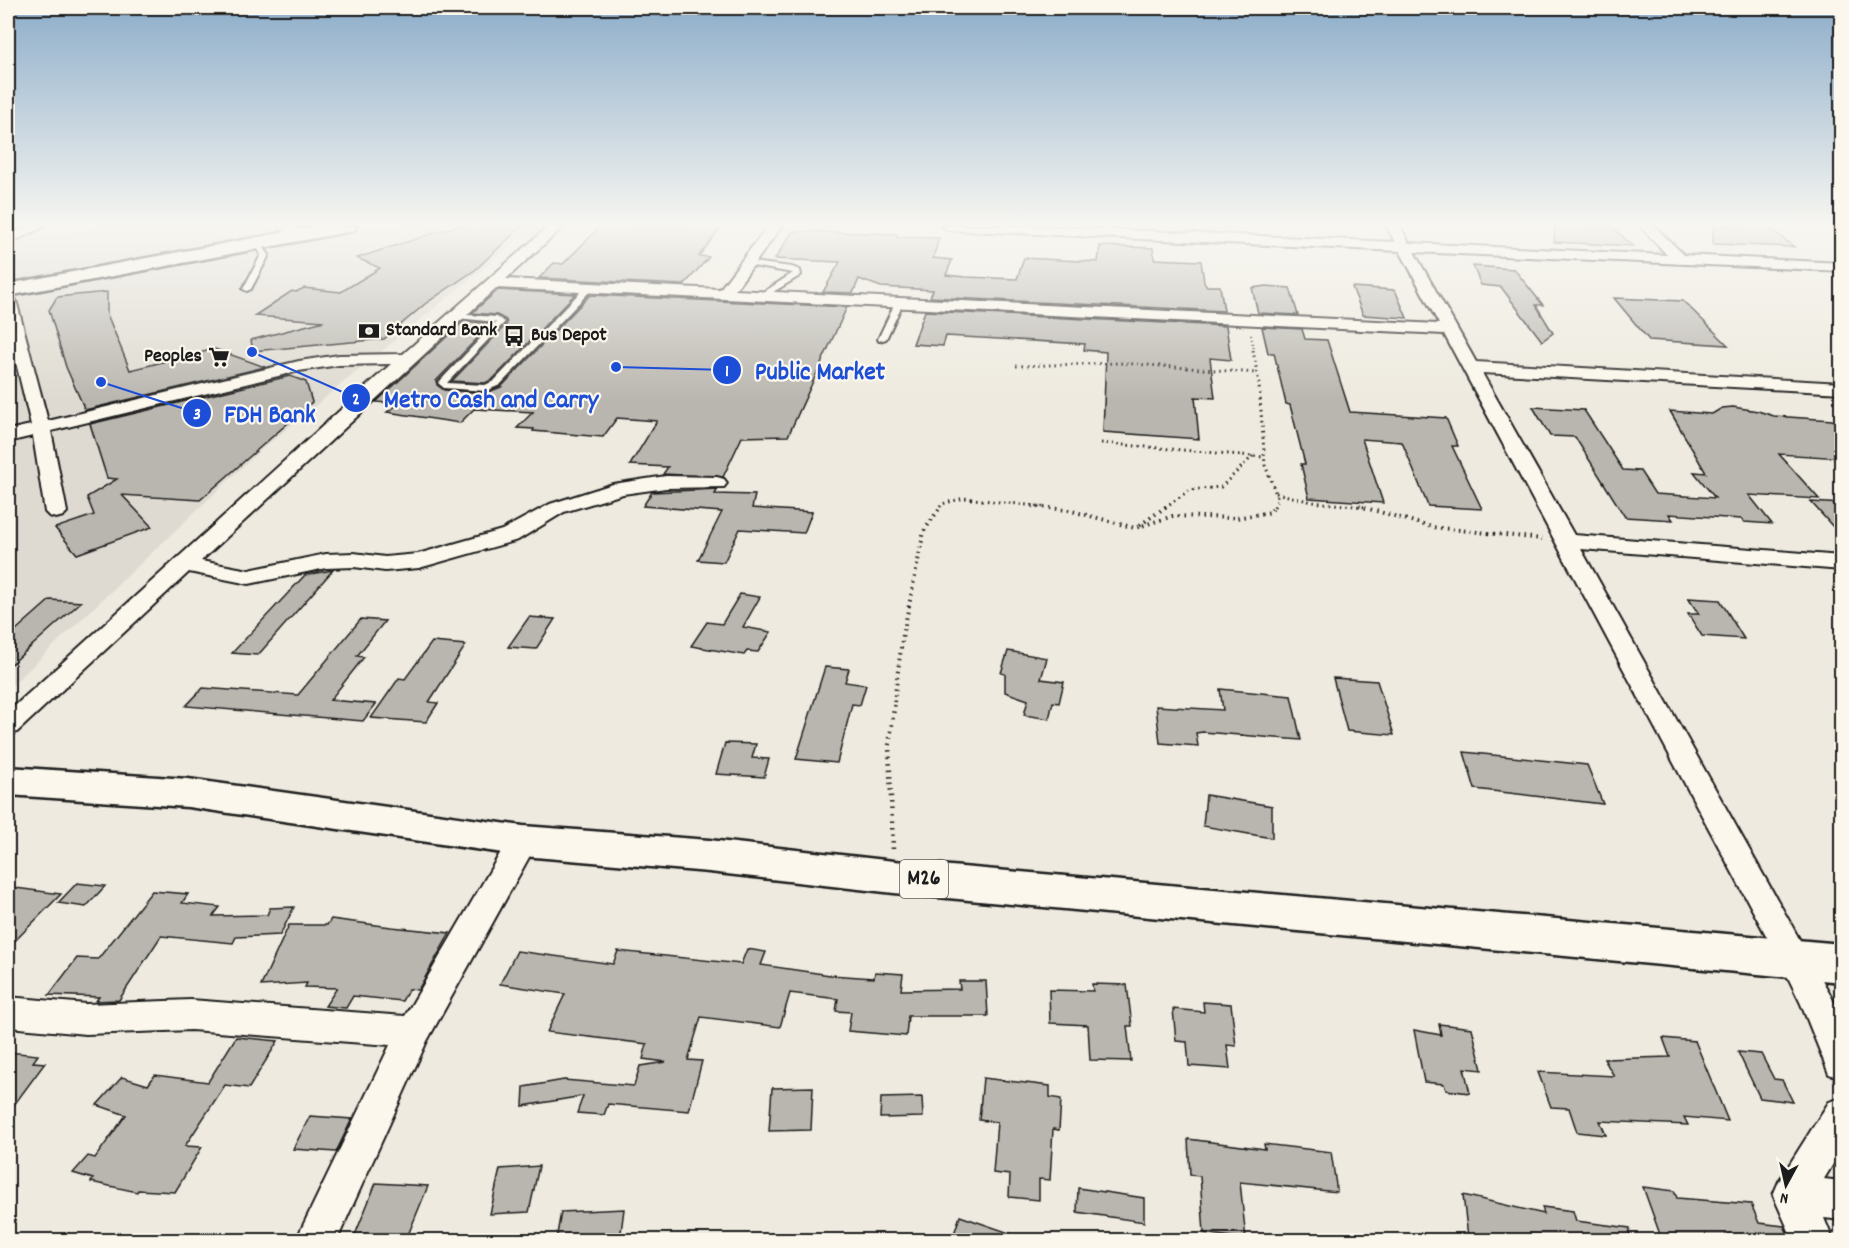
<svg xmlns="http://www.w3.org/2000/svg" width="1849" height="1248" viewBox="0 0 1849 1248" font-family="Dekko,sans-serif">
<rect width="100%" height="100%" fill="#eeeadf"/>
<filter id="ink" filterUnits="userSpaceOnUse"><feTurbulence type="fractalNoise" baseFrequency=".0167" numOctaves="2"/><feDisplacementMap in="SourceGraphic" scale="12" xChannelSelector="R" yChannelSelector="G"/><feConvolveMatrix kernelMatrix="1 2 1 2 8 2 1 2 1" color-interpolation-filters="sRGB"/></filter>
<g filter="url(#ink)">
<polygon fill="#dedad1" points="98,226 561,226 518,240 257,453 8,689 8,241"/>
<g fill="#b9b6af" stroke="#1c1c1c" stroke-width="1.5">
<polygon points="456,226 522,226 475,270 425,304 384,339 253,351 251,340 324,321 254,316 292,291 296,292 304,288 341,292 380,268 357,258"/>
<polygon points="601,226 722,226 699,256 709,257 684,285 539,278 554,263 563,264"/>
<polygon points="1555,226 1611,226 1633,246 1554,242"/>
<polygon points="1713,226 1767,226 1794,247 1713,244"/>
<polygon points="793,231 897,234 897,237 939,238 933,258 952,260 946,275 966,277 1017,279 1024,258 1098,262 1100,246 1153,248 1154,259 1201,261 1204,282 1207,286 1220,286 1224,311 930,297 933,290 881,287 859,279 853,293 823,292 840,262 775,259"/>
<polygon points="1473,266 1514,269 1543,305 1536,305 1553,333 1542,341 1501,287 1481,285"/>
<polygon points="1266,286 1290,288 1298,315 1258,313 1252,288"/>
<polygon points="1352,287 1395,290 1407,318 1363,315"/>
<polygon points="498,290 575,294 493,379 485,383 452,381 507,324 506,320 497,315 472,313"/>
<polygon points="107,292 107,314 130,370 215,349 265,367 85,410 66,367 49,310 57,297"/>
<polygon points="590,295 847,307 788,436 742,437 723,477 663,474 668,467 630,465 657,421 617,418 603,437 533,431 534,429 517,428 533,412 474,409 460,423 387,412 399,404 376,402 464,321 491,324 436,381 437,385 444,390 486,393 501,387"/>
<polygon points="1614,298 1683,301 1728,345 1649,340"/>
<polygon points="925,311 1226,326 1231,360 1210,358 1215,398 1195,397 1199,439 1103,432 1106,352 1084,350 1085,344 946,336 943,346 913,344"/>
<polygon points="1262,327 1302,329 1305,339 1327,340 1350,412 1446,418 1458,446 1452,446 1482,509 1428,506 1402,442 1362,439 1383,503 1309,498 1301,464 1305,464 1290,405 1286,404 1274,353 1268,353"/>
<polygon points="290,376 306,382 312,402 200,500 122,495 152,527 77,554 55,528 94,515 87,497 117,479 107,478 90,424"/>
<polygon points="1533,407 1584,410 1623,470 1640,471 1655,494 1715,498 1694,472 1706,473 1670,411 1712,414 1722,408 1733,407 1758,411 1774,416 1832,420 1842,430 1842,458 1779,454 1819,499 1749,495 1772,524 1744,522 1741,519 1669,514 1673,520 1625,517 1575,437 1550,436"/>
<polygon points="718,489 715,494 755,495 752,508 812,512 804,533 740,529 724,562 698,560 722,512 643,506 652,492"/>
<polygon points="1811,502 1842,504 1842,537"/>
<polygon points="333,570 258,655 232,653 305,575"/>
<polygon points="740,594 760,597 743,627 771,632 758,652 747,651 744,655 691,646 707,622 722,624"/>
<polygon points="1688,598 1720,600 1744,639 1702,636 1688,614 1699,614"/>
<polygon points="50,600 81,602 8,667 8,637"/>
<polygon points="529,617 555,619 536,649 508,647"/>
<polygon points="361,619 385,621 357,656 364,657 330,700 376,704 363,721 186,706 203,688 298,695"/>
<polygon points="432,642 466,645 429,702 438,703 426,722 371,718 399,678 405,679"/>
<polygon points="1008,651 1047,658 1041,679 1064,682 1059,703 1053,702 1049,719 1024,715 1028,700 1005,692 1005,674 1001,673"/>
<polygon points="825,667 849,669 845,682 866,685 860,705 852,704 837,763 796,759"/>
<polygon points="1333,678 1377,681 1394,735 1347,731"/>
<polygon points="1220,689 1291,696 1301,740 1203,732 1196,733 1198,746 1160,743 1156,706 1223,710"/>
<polygon points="725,743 756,744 752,758 769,759 764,777 716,774"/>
<polygon points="1464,752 1587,765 1603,804 1475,789"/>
<polygon points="1206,795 1272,806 1272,838 1203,826"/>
<polygon points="77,883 105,886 86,907 58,903"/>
<polygon points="8,887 61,894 8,948"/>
<polygon points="152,891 188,894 182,903 220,907 213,916 267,915 270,908 294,907 280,935 236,937 233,943 161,936 119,1000 96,1001 99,997 49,995 77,958 98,959"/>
<polygon points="331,919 391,927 450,933 418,990 409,989 402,1001 353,996 346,1008 325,1006 337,988 305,987 307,983 261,986 289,925 327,925"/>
<polygon points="747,949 766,952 761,965 830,975 874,978 875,972 903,974 901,990 960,989 959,981 986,981 988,1016 908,1016 906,1036 848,1031 851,1012 836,1011 838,999 790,993 780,1027 701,1017 688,1060 702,1061 689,1111 608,1104 604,1115 577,1113 583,1096 523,1106 524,1087 564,1080 634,1086 640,1066 666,1062 643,1059 647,1044 547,1032 565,994 500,984 517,951 613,964 618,951 741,964"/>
<polygon points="1092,984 1127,985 1132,1026 1127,1026 1131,1061 1090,1060 1088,1025 1050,1023 1049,990 1093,991"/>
<polygon points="1203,1002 1231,1004 1236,1046 1227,1045 1230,1069 1189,1066 1187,1042 1176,1041 1173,1009 1204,1012"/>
<polygon points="1439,1024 1472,1028 1482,1070 1464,1068 1470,1093 1446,1090 1444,1084 1424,1082 1414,1030 1441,1035"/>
<polygon points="236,1037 278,1041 249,1088 225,1085 185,1146 202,1147 175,1192 138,1190 137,1192 91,1182 93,1179 73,1173 88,1156 95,1158 126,1115 97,1105 122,1077 148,1085 155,1075 208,1082"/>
<polygon points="1663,1038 1695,1041 1728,1121 1684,1117 1688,1125 1600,1121 1606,1135 1577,1132 1569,1108 1551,1107 1538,1072 1614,1076 1604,1059 1670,1057"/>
<polygon points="8,1052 38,1055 33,1062 45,1063 8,1113"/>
<polygon points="1738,1052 1761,1054 1774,1079 1782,1080 1793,1102 1760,1098"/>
<polygon points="983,1078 1050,1086 1050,1097 1061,1099 1059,1130 1053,1129 1050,1180 1039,1179 1039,1200 1009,1197 1010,1175 993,1173 997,1122 979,1120"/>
<polygon points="813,1087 811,1130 769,1131 772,1088"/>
<polygon points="922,1097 923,1117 880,1118 881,1098"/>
<polygon points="310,1116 352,1119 336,1152 293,1149"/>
<polygon points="1188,1139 1265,1149 1264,1144 1331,1152 1337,1192 1240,1182 1246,1239 1204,1233 1200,1176 1190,1175"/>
<polygon points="539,1166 529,1212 490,1214 500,1169"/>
<polygon points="376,1183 428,1186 406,1240 353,1240"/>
<polygon points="1643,1187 1674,1191 1677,1198 1751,1204 1759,1223 1784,1226 1791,1240 1662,1240"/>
<polygon points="1078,1188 1144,1198 1144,1222 1077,1212"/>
<polygon points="1463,1195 1544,1214 1542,1207 1573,1211 1576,1221 1630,1228 1629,1240 1483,1240 1468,1237"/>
<polygon points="624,1209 620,1240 556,1240 561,1212"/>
<polygon points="960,1216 1021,1237 1021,1240 952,1240"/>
</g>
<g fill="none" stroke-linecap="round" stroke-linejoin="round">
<defs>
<g id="lane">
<polygon points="258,241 260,242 269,255 251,289 247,291 243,289 261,255 255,243"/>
<polygon points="744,261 792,267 800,270 801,275 765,297 762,297 762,293 793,273 747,265 744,265"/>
<polygon points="587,285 594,287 500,385 486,391 444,388 438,383 496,322 457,318 453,316 454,314 497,317 505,322 447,383 485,385 494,381"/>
<polygon points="896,301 903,303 886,339 879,341 878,339"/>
</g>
<g id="street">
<polygon points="28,226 46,226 8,244 8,235"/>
<polygon points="278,226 294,226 305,235 303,238 293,238"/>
<polygon points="549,226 564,226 506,279 720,289 768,226 782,226 735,290 1439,324 1400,251 948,230 941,226 1034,226 1395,242 1386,226 1400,226 1409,243 1667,255 1640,226 1654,226 1684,255 1842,263 1842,271 1414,252 1476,362 1842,383 1842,393 1482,373 1574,535 1842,556 1842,570 1581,549 1830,994 1842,1019 1842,1079 1829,1074 1801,1004 1783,967 1444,334 496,288 201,561 249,570 326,554 354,553 385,557 418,554 502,530 550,504 613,484 666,476 717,477 724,479 727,483 724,487 666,488 623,494 564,512 518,540 419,568 385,571 354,567 326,568 249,584 189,572 17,732 8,735 8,712 391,364 339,365 299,371 51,431 67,512 63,516 56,518 49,516 45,512 33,436 8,442 8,430 31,425 8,329 8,296 16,300 48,421 299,361 339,355 403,354"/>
<polygon points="523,830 534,833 538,841 427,1041 337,1240 296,1240 390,1045 191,1030 86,1034 8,1027 8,997 86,1004 191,1000 405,1016 512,833"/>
<polygon points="1842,1097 1842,1149 1824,1179 1842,1181 1842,1220 1824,1218 1833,1240 1793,1240 1773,1195 1779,1181 1829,1102"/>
</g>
<polygon id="primary" points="8,767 188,779 523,826 709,840 894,861 1842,944 1842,982 894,893 709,872 523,856 188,807 8,795"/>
<polygon id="highway" points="318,226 356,226 354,230 347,232 8,296 8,284"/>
</defs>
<use href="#lane" stroke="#1c1c1c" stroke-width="4"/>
<use href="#street" stroke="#1c1c1c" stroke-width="4"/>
<use href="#primary" stroke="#1c1c1c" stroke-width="5"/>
<use href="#highway" stroke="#1c1c1c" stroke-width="5"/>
<polyline stroke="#1c1c1c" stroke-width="2" stroke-dasharray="1 3" stroke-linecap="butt" points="1251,335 1254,351"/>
<g stroke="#1c1c1c" stroke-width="3" stroke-dasharray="1.5 4" stroke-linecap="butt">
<polyline points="1253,350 1259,384 1265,465 1278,499 1274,507"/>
<polyline points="1016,366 1120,363 1257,373"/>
<polyline points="1101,443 1264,457"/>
<polyline points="1276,493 1312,502 1366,507"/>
<polyline points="940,507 942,504 964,498 1045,507"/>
<polyline points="1165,507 1190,490 1221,487 1253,456"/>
</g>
<g stroke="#1c1c1c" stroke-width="4" stroke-dasharray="1.5 4.5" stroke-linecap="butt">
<polyline points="1032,506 1068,510 1135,528 1173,516 1236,518 1271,512 1274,506"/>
<polyline points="1359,506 1432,527 1542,539"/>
<polyline points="1140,525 1167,506"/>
<polyline points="894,702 902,640 924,531 941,506"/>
</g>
<polyline stroke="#1c1c1c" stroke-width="4.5" stroke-dasharray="1.5 5" stroke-linecap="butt" points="893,849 889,746 895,701"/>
<use href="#lane" fill="#fbf7ec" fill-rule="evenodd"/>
<use href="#street" fill="#fbf7ec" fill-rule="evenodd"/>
<use href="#primary" fill="#fbf7ec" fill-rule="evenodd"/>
<use href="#highway" fill="#fbf7ec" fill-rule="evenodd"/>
</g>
</g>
<linearGradient id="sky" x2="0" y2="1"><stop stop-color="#8dadca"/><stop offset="0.56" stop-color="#f7f6f1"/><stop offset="1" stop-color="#f7f6f1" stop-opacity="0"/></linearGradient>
<rect width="1849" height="401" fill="url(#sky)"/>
<defs>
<symbol id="bank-bare" viewBox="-9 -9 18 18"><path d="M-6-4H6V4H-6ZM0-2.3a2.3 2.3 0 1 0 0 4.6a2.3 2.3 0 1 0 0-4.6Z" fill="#1c1c1c" stroke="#fbf7ec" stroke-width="2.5" paint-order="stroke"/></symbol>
<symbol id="bus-bare" viewBox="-9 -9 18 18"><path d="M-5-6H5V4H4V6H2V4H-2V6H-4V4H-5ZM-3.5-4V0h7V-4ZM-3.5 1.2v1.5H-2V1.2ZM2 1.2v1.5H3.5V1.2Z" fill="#1c1c1c" stroke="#fbf7ec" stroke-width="2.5" paint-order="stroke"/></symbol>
<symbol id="supermarket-bare" viewBox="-9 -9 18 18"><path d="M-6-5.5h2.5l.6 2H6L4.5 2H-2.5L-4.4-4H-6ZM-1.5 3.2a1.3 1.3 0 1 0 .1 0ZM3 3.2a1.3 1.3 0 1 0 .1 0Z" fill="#1c1c1c" stroke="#fbf7ec" stroke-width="2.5" paint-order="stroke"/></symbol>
</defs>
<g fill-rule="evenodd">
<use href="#bank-bare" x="354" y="316" width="30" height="30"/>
<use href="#bus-bare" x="499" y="321" width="30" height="30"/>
<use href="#supermarket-bare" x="204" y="342" width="30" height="30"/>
</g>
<g text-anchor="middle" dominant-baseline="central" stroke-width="4.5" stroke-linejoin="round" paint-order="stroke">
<g font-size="20" font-weight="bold" fill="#1c1c1c" stroke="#fbf7ec" text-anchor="start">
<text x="386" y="331">Standard Bank</text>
<text x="531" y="336">Bus Depot</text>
<text x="202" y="357" text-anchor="end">Peoples</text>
</g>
<rect fill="#fbf7ec" stroke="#5f5e5a" stroke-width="1.5" x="900" y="860" width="48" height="38" rx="4.5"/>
<g font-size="22" font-weight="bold" fill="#1c1c1c">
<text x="924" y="879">M26</text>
</g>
</g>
<path fill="none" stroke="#1d4ed8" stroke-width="2" d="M616 367L727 370M252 352L356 398M101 382L197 413"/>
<g fill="#1d4ed8" stroke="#fbf7ec" stroke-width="2">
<circle cx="616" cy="367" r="6"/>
<circle cx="252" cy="352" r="6"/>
<circle cx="101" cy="382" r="6"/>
<circle cx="727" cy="370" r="15"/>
<circle cx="356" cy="398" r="15"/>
<circle cx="197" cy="413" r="15"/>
</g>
<g font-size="18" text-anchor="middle" font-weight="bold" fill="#fff">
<text x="727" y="376">1</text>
<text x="356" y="404">2</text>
<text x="197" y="419">3</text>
</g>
<g font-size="26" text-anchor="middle" font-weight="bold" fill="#1d4ed8" stroke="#fbf7ec" stroke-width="4.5" stroke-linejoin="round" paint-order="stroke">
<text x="820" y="379">Public Market</text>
<text x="491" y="407">Metro Cash and Carry</text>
<text x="270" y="422">FDH Bank</text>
</g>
<rect width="1849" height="1248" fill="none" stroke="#fbf7ec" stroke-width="30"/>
<rect x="15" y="15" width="1819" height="1218" fill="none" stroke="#1c1c1c" stroke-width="2" filter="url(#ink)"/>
<g transform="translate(1786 1185) rotate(188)" stroke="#fbf7ec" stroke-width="4.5" paint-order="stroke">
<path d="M0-4.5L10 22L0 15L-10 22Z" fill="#1c1c1c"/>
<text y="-9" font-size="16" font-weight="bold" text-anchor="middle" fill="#1c1c1c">N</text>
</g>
</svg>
